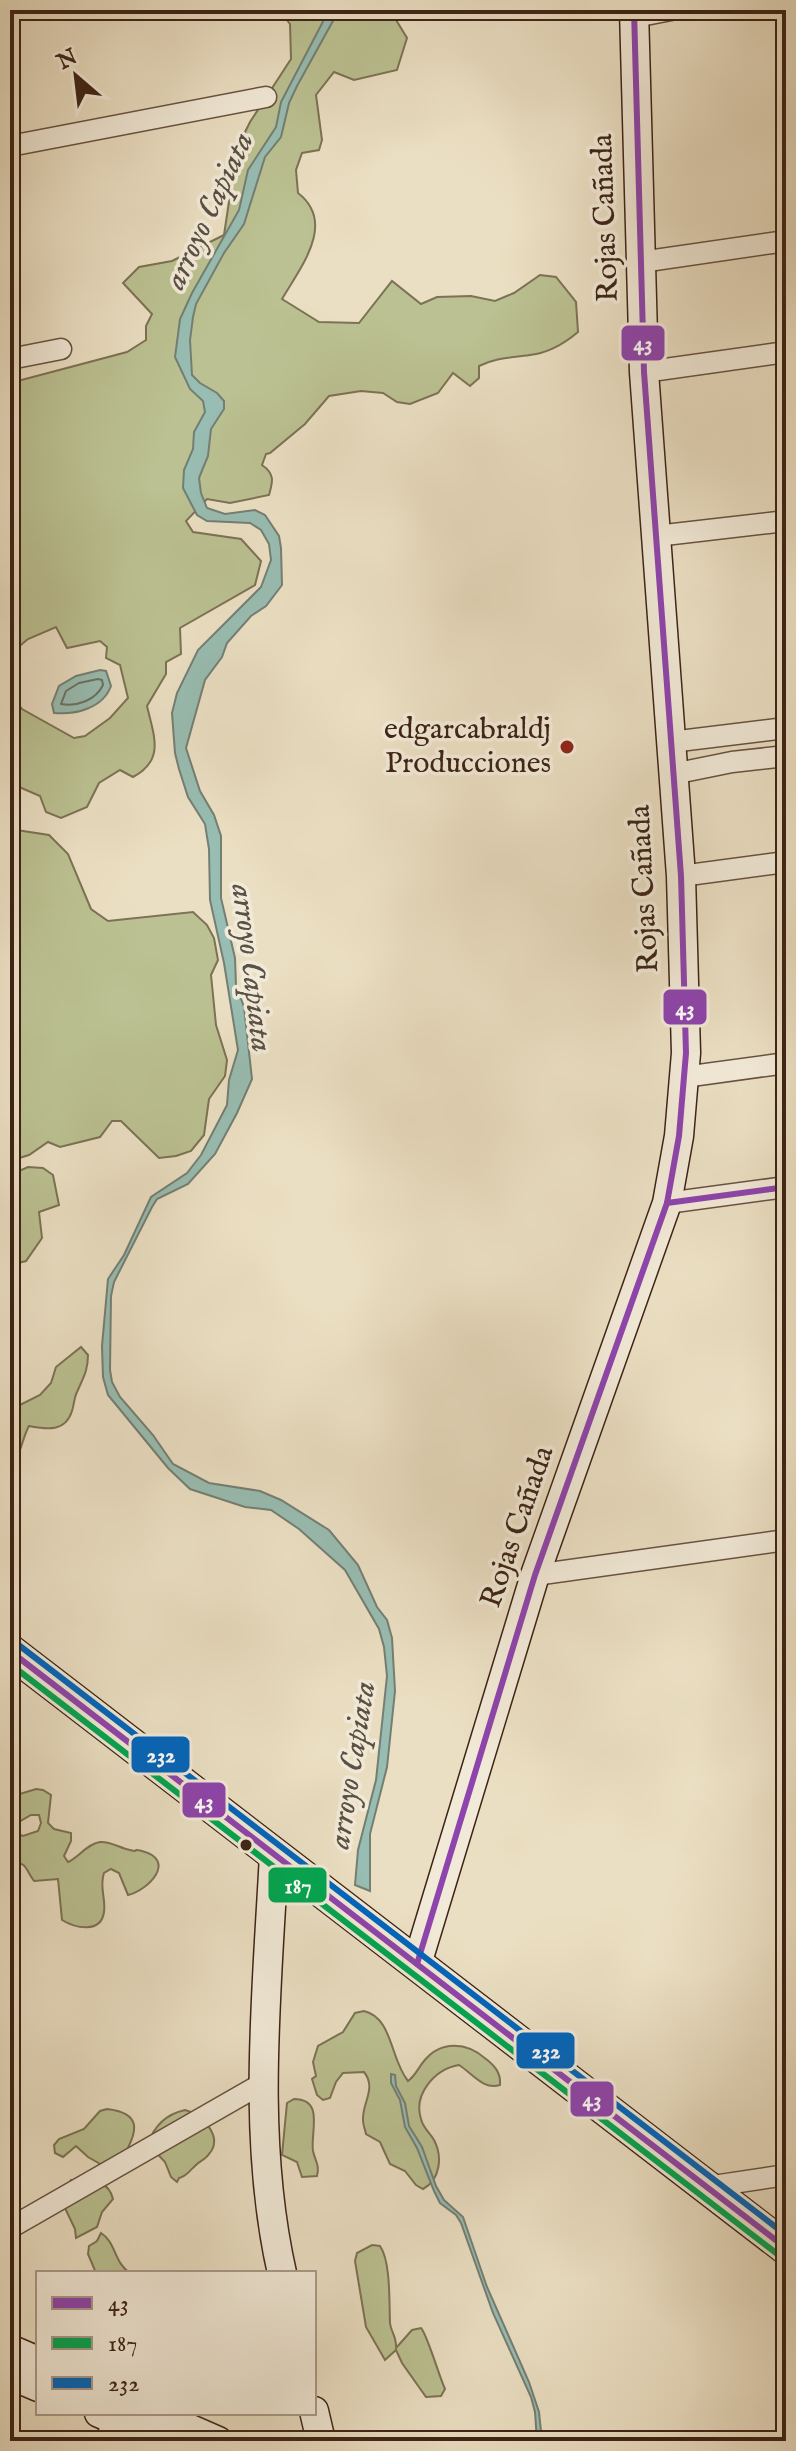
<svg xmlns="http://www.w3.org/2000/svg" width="796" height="2451" viewBox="0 0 796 2451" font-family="'IM FELL English',serif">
<rect width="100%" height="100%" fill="#ebdfc3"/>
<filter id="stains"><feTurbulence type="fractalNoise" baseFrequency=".0025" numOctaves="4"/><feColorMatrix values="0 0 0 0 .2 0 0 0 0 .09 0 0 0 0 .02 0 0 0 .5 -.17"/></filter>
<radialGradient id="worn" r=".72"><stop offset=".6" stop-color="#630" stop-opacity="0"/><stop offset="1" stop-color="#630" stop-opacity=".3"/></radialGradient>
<g fill="#bbc192" stroke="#7c7254" stroke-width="2">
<path d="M279,10h111l17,28 -10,32 -43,10 -20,-8 -18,23 6,45 -3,10 -17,3 -6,17 2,23c39,30 2,75 -16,106l37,23 40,1 33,-42 29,23 16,-7 34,-1 24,5 19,-8 26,-18 16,2 20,25 2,30c-13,11 -30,21 -48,23 -19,3 -33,2 -51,11v12l-9,8 -17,-13 -15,20 -28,11 -13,-2 -14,-9 -22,-2 -32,5 -24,28 -35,29 -4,1 -4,11c13,9 11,16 7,30l-39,8 -23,-4 -21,22 7,11 48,7 20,22 -6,24 -75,43 1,26 -15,8v12l-19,32c7,30 18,54 -14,71l-13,-7 -21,13 -12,24 -26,11 -15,-6 -6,-16 -30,-13v-88l12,14 52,29 11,-2 25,-18 18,-20 -8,-33 -14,-7 1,-11 -7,-6 -33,7 -11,-21 -28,12 -18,15v-271l117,-31 19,-12v-14l6,-12 -29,-31 16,-16 33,-6 52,-26 9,-60 -4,-11 21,-42 41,-63 -1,-35z"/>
<polygon points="10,829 49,835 68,854 91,909 108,921 193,912 207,925 214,938 218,960 211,975 216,1025 227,1060 225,1076 209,1099 204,1135 191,1151 176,1156 159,1158 121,1121 112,1121 100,1137 60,1147 48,1142 29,1155 10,1161"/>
<polygon points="28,1167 43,1168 53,1175 59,1205 39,1212 42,1238 26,1261 10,1265 10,1175"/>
<path d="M81,1347l7,8c0,16 -5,23 -11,37 -3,6 -3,13 -5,19 -7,22 -26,18 -43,15 -7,12 -8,31 -19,40v-61h10l20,-10 11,-12 5,-16z"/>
<path d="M36,1789l7,1 8,5 -3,28 6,6 17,4v8l-7,15 4,6c11,-5 19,-18 32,-20 10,-1 20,6 30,8 11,3 0,-2 12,1 35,9 7,39 -14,44l-9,-22 -8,-4 -7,4c-5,14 2,25 0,39 -3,22 -29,16 -42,8l-4,-41 -24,2c-10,-13 -5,-18 -24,-19v-28l6,-1 7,3 15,-5 3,-8 -2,-8h-8l-21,12v-30z"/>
<path d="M364,2011c29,7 26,48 44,70 8,-6 10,-13 16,-20 17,-21 43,-19 62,-2 9,7 15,14 14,26 -17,5 -27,-11 -41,-20 -24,4 -46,29 -38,54 2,9 9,14 13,21 9,17 6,40 -11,49l-7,-4 -11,-14 -15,-7 -10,-22 -14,-8c-1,-5 -3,-9 -3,-14 -1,-17 14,-32 1,-48l-21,1 -7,9 -6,16 -7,2 -6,-5 -5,-16 4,-3 -3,-14 5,-16 25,-14 12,-19z"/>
<path d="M294,2099c31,0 16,34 19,52 2,10 7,14 4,25l-15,1 -5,-15 -15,-7 5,-52z"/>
<path d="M107,2109c35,4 31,22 17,46l-22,10 -14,-8 -12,-11 -13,11 -8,-4 -1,-8 5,-6 25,-10 16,-18z"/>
<path d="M185,2110c17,4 39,27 24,44 -3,5 -11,8 -15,13 -6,5 -7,9 -15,11l-2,4 -6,-5 -6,-15 -17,-18c6,-18 19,-30 37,-34z"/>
<path d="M71,2180c18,1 37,-2 42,19l-11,13 -5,15 -21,11 -1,-9 -12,-25z"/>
<path d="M101,2233c15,9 13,30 29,40h-34l-8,-19 1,-8 8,-5z"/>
<path d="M372,2245l8,1c11,16 9,56 10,77 1,9 7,15 6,25l16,-18 9,-2c6,6 18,48 24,61l-4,7 -15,1 -24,-34 -6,-13 -11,10 -19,-33 -11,-66 2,-8z"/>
</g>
<g fill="#98bdb2" stroke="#747f74" stroke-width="2">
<polygon points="329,10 339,10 297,86 289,103 281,137 265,157 244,224 224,253 196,304 193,317 190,340 192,375 200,383 217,393 224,401 224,409 211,429 208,456 199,478 201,493 207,508 225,514 255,510 265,515 279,536 281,548 282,585 266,606 251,616 227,643 222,657 205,680 186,748 200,791 214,815 221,836 221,898 235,958 236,985 244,1007 252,1079 237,1113 215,1154 188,1184 157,1199 152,1207 114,1282 111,1296 110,1370 112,1382 120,1397 153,1435 173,1464 209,1483 260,1491 281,1500 329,1530 358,1565 377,1607 387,1620 392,1638 395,1691 387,1767 370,1834 370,1891 355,1885 358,1850 376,1780 387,1676 384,1647 379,1629 345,1570 299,1529 271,1510 245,1507 190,1489 168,1468 108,1395 103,1377 102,1346 108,1279 124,1255 151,1197 187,1173 201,1155 227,1105 229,1080 238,1050 224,963 210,900 209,849 205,824 188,797 179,769 175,753 172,713 177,693 198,650 261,587 271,560 269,544 261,530 250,523 207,521 197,515 183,488 184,470 193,449 194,432 205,412 203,401 190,389 175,357 180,319 192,293 239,210 248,170 276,127 281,102"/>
<path d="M100,670l6,1 5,15c-8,22 -35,29 -57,27l-2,-9 7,-18 17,-10z"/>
<polygon points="391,2074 395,2075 396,2086 405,2103 409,2126 422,2147 436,2186 444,2200 463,2217 487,2287 529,2382 539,2412 542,2441 537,2441 535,2412 531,2397 493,2313 461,2223 456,2215 440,2203 434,2191 417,2148 405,2127 400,2100 391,2083"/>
</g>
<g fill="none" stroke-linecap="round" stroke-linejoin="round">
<path stroke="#6a7064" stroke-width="2" d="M98,679l4,1 1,5c-7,15 -26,22 -42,19l5,-13 13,-8z"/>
<defs>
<g id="street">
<polyline points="635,17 671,10"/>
<polyline points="10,146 266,97"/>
<polyline points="641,262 786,241"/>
<polyline points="10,359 61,349"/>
<polyline points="644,372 786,352"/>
<polyline points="656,536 786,521"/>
<polyline points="671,742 786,728"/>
<polyline points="673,774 732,762 786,756"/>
<polyline points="681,876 786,862"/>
<polyline points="684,1077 786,1063"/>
<polyline points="667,1203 786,1187"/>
<polyline points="535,1575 786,1540"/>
<polyline points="706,2187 786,2175"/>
<polyline points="10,2228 263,2083"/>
<polyline points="106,2441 115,2413"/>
</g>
<g id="secondary">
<path d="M274,1854c-7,139 -23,282 8,419"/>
<polyline points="417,1964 535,1575 667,1203 679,1136 686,1053 681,876 644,372 634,10"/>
<polyline points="10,2349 38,2361"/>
<polyline points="10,2375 38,2387"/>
<polyline points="314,2411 321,2441"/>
<polyline points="99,2413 164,2441"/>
<polyline points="154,2413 218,2441"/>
</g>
<polyline id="primary" points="10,1651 786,2248"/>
</defs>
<use href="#street" stroke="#685241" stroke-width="23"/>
<use href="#secondary" stroke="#3d2316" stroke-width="31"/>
<use href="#primary" stroke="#3d2316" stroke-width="35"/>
<use href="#street" stroke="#f2ead8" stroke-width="20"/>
<use href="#secondary" stroke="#f2ead8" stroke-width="28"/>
<use href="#primary" stroke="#ebdfc3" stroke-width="32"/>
<defs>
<g id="bus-1">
<polyline points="667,1203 786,1187"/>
<polyline points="10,1651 786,2248"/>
<polyline points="417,1964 535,1575 667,1203 679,1136 686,1053 681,876 644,372 634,10"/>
</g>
<polyline id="bus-2" points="10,1664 780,2256"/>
<polyline id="bus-3" points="16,1643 786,2235"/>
</defs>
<use href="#bus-1" stroke="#f2ead8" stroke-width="12"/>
<use href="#bus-2" stroke="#f2ead8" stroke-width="12"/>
<use href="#bus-3" stroke="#f2ead8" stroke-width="12"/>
<use href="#bus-1" stroke="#8e44ad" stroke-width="6"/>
<use href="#bus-2" stroke="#00a651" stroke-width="6"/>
<use href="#bus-3" stroke="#0065bd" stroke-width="6"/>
</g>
<circle fill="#8f2418" stroke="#f2ead8" stroke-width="3" cx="567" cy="747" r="8"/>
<circle fill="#3d2316" stroke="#f2ead8" stroke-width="3" cx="246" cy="1845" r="7"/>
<g text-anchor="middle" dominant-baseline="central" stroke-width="7" stroke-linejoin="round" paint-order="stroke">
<g font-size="30" fill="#3d2316" stroke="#f2ead8">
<text transform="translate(606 218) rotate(-92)">Rojas Cañada</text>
<text transform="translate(645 889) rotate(-93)">Rojas Cañada</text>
<text transform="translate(518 1527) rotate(-71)">Rojas Cañada</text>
</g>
<g font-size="30" fill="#3d2316" stroke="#f2ead8" text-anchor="end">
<text x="551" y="730">edgarcabraldj<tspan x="551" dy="34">Producciones</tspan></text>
</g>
<g font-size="32" font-style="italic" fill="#585145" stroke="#f2ead8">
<text transform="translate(210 211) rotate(-65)">arroyo Capiata</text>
<text transform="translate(251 968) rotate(83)">arroyo Capiata</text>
<text transform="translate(353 1765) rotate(-81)">arroyo Capiata</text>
</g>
</g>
<g stroke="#f2ead8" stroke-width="3">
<rect x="620" y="324" width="46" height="38" rx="8" fill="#8e44ad"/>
<rect x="662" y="988" width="46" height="38" rx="8" fill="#8e44ad"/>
<rect x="130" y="1735" width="61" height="39" rx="8" fill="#0065bd"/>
<rect x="181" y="1781" width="46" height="38" rx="8" fill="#8e44ad"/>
<rect x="267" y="1866" width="61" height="38" rx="8" fill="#00a651"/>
<rect x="515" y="2031" width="61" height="39" rx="8" fill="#0065bd"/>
<rect x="569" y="2080" width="46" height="38" rx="8" fill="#8e44ad"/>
</g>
<g font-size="22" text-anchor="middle" font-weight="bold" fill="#fff">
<text x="643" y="350">43</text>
<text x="685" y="1015">43</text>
<text x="161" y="1762">232</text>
<text x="204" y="1808">43</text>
<text x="298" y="1893">187</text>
<text x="546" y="2058">232</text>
<text x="592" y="2106">43</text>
</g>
<rect width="796" height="2451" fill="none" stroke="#ebdfc3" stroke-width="40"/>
<rect x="12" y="12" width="772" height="2427" fill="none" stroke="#3d2316" stroke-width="4"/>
<rect x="20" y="20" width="756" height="2411" fill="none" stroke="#3d2316" stroke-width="2"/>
<rect x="36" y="2271" width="280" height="144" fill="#f2ead8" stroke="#aa9a8a" stroke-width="2"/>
<rect x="52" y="2297" width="40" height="12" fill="#8e44ad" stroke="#aa9a8a" stroke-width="2"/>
<text x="108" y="2311" font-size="24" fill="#3d2316">43</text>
<rect x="52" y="2337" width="40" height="12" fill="#00a651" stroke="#aa9a8a" stroke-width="2"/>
<text x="108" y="2351" font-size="24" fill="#3d2316">187</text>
<rect x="52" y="2377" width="40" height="12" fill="#0065bd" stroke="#aa9a8a" stroke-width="2"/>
<text x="108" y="2391" font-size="24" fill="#3d2316">232</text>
<g transform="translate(76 76) rotate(332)" stroke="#f2ead8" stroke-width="6" paint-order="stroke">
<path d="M0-6L14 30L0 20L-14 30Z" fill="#3d2316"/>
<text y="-12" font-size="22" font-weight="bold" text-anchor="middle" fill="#3d2316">N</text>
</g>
<rect width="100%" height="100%" filter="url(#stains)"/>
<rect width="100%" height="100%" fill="url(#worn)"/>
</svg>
